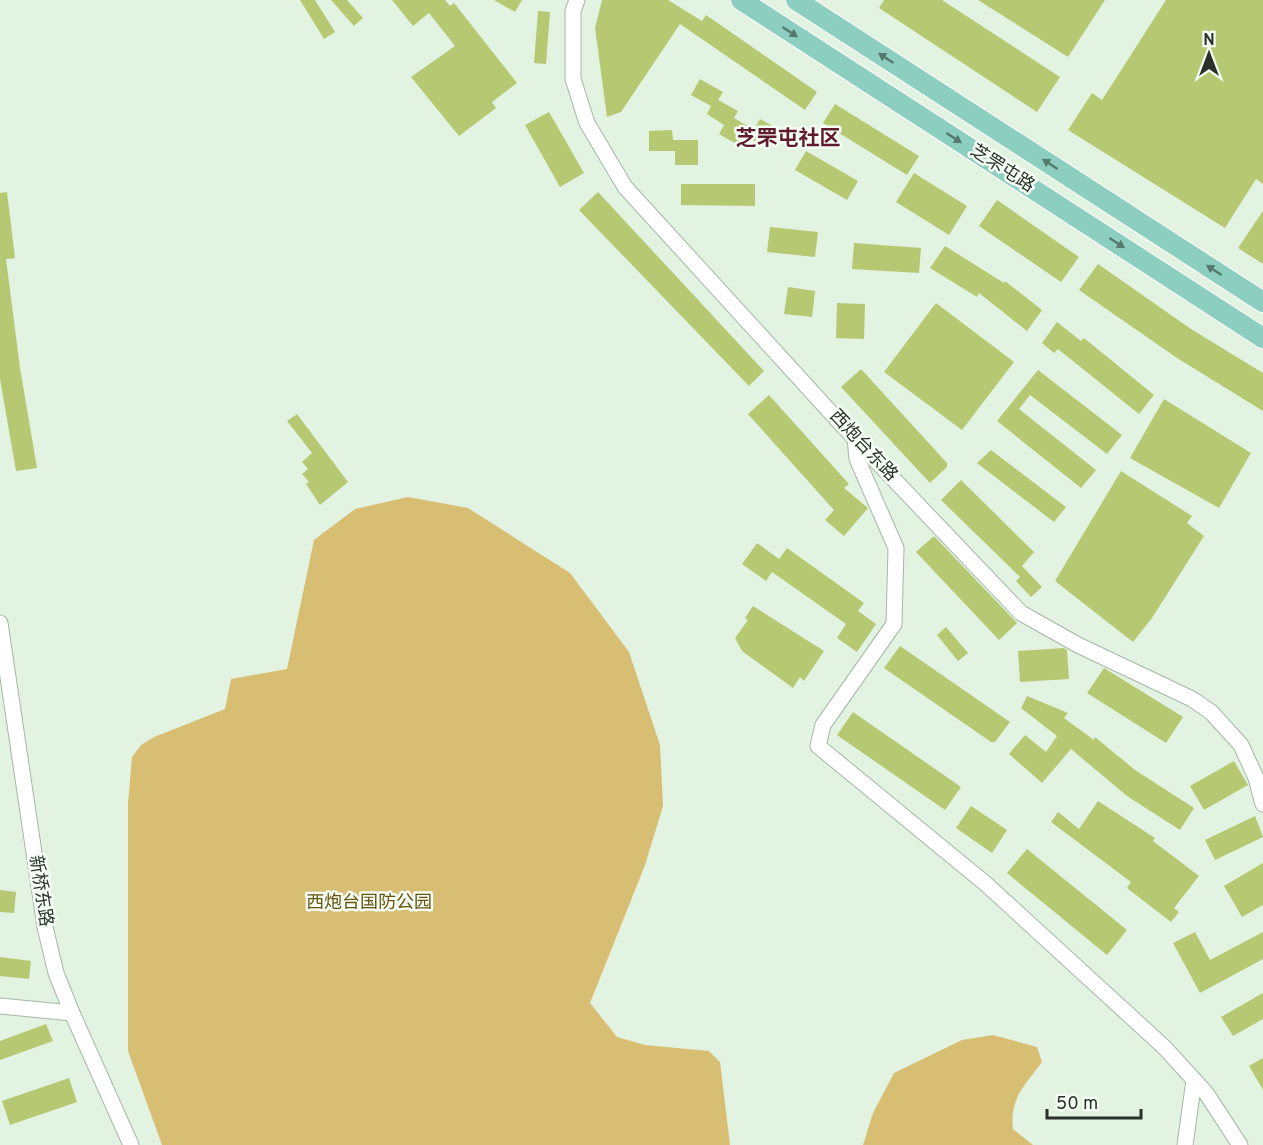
<svg xmlns="http://www.w3.org/2000/svg" width="1263" height="1145" viewBox="0 0 1263 1145" font-family="Overpass,'Noto Sans SC',sans-serif">
<rect width="100%" height="100%" fill="#e2f3e2"/>
<g fill="#d8be73">
<polygon points="408,497 468,508 570,573 629,652 660,745 663,806 645,865 590,1003 617,1037 645,1045 709,1051 720,1062 730,1145 162,1145 128,1051 128,803 132,757 141,745 154,737 225,709 231,679 287,669 314,540 355,509"/>
<path d="M993,1035l44,12 5,15c-17,23 -33,37 -29,67l20,16h-170l10,-32 21,-40 68,-33z"/>
</g>
<g fill="#b6c972">
<polygon points="300,0 315,0 335,32 324,39"/>
<polygon points="331,0 347,0 363,18 354,26"/>
<polygon points="392,0 445,0 450,6 454,3 517,83 492,102 496,108 459,136 411,77 455,46 429,13 413,26"/>
<polygon points="494,0 522,0 515,12"/>
<polygon points="602,0 668,0 702,21 706,15 817,92 805,110 680,24 621,112 607,117 595,28"/>
<polygon points="884,0 942,0 1060,77 1037,112 879,8"/>
<polygon points="978,0 1105,0 1068,57"/>
<polygon points="1166,0 1263,0 1263,184 1256,179 1225,228 1068,130 1092,93 1102,100"/>
<polygon points="538,11 550,12 546,64 534,63"/>
<polygon points="700,79 723,92 718,100 738,111 734,118 751,128 740,146 719,134 724,125 707,114 711,106 691,95"/>
<polygon points="835,104 919,156 907,175 823,123"/>
<polygon points="549,112 584,173 560,187 525,125"/>
<polygon points="760,119 780,130 769,149 749,138"/>
<polygon points="672,130 673,140 698,140 698,165 675,165 675,151 649,151 649,131"/>
<polygon points="806,151 858,181 847,200 795,170"/>
<polygon points="914,173 967,206 949,235 896,202"/>
<polygon points="681,184 755,184 755,206 681,205"/>
<polygon points="7,192 15,258 0,260 6,259 20,368 37,468 16,471 0,379 0,193"/>
<polygon points="598,192 764,371 749,386 579,210"/>
<polygon points="997,200 1079,257 1061,282 979,226"/>
<polygon points="1263,211 1263,264 1238,248"/>
<polygon points="770,227 818,232 815,257 767,252"/>
<polygon points="854,243 921,248 919,273 852,269"/>
<polygon points="945,246 1004,283 1005,281 1042,310 1027,331 979,293 977,297 930,268"/>
<polygon points="1098,264 1191,329 1263,373 1263,411 1177,358 1079,290"/>
<polygon points="788,287 815,291 812,317 784,314"/>
<polygon points="837,303 865,304 864,339 836,338"/>
<polygon points="936,303 1014,362 962,430 884,372"/>
<polygon points="1057,322 1081,341 1084,338 1154,395 1139,414 1058,349 1054,353 1042,343"/>
<polygon points="861,369 947,463 947,467 930,483 841,387"/>
<polygon points="1038,370 1122,435 1107,454 1030,395 1019,409 1096,470 1081,488 997,421"/>
<polygon points="769,395 849,484 844,488 868,508 844,536 825,520 834,510 748,414"/>
<polygon points="1164,399 1251,453 1219,508 1130,458"/>
<polygon points="297,414 348,482 320,505 306,484 309,482 302,474 308,469 302,462 312,453 287,421"/>
<polygon points="991,450 1066,507 1054,522 977,463"/>
<polygon points="1121,471 1192,516 1187,523 1204,536 1152,618 1133,642 1055,581"/>
<polygon points="961,480 1034,552 1022,566 1042,587 1031,597 1016,581 1020,577 941,500"/>
<polygon points="934,536 1017,623 999,640 916,552"/>
<polygon points="757,543 779,559 787,548 864,603 858,611 876,624 857,652 837,638 846,624 772,572 766,581 742,564"/>
<polygon points="753,606 824,651 804,681 800,677 793,688 742,651 735,638 748,620 745,618"/>
<polygon points="946,627 968,653 958,661 937,635"/>
<polygon points="900,646 1010,722 995,742 991,742 884,668"/>
<polygon points="1064,648 1067,650 1069,679 1020,682 1018,651"/>
<polygon points="1104,668 1183,717 1166,743 1087,693"/>
<polygon points="1027,696 1068,713 1064,718 1094,740 1095,737 1135,770 1194,808 1180,830 1127,796 1071,749 1042,783 1009,754 1025,735 1046,752 1057,736 1021,708"/>
<polygon points="853,712 961,787 945,810 837,735"/>
<polygon points="1234,761 1248,785 1204,810 1190,786"/>
<polygon points="1098,801 1155,838 1153,841 1199,876 1174,908 1179,912 1171,922 1127,888 1131,882 1051,822 1058,812 1079,829"/>
<polygon points="971,806 1007,830 992,853 956,828"/>
<polygon points="1255,816 1263,837 1215,860 1205,840"/>
<polygon points="1027,849 1127,930 1107,955 1007,873"/>
<polygon points="1263,863 1263,905 1242,917 1224,886"/>
<polygon points="0,890 16,892 14,913 0,912"/>
<polygon points="1195,932 1210,960 1263,932 1263,959 1200,993 1173,943"/>
<polygon points="0,957 31,961 29,979 0,976"/>
<polygon points="1263,993 1263,1019 1233,1036 1221,1017"/>
<polygon points="46,1024 53,1041 0,1060 0,1041"/>
<polygon points="1263,1058 1263,1090 1249,1066"/>
<polygon points="69,1078 77,1102 10,1125 2,1101"/>
</g>
<g fill="none" stroke-linecap="round" stroke-linejoin="round">
<defs>
<g id="minor">
<polyline points="577,0 573,11 573,79 587,123 625,187 843,426 1021,613 1078,645 1192,699 1211,712 1241,745 1256,778 1263,804"/>
<polyline points="855,438 857,459 896,548 894,624 823,725 818,746 986,884 1164,1047 1206,1093 1240,1145"/>
<polyline points="0,623 45,927 56,973 72,1013 131,1145"/>
<polyline points="0,1006 72,1013"/>
<polyline points="1185,1145 1194,1080"/>
</g>
<g id="major">
<polyline points="741,0 1263,338"/>
<polyline points="796,0 1263,302"/>
</g>
</defs>
<use href="#minor" stroke="#a6b7a7" stroke-width="17"/>
<use href="#major" stroke="#fff" stroke-width="22"/>
<use href="#minor" stroke="#fff" stroke-width="15"/>
<use href="#major" stroke="#8ccebf" stroke-width="20"/>
</g>
<defs><path id="oneway-solid" d="M-6-.8H1V-3.2L6.5 0L1 3.2V.8H-6Z" transform="scale(1.5)"/></defs>
<g fill="#56786d">
<use href="#oneway-solid" transform="translate(790 32) rotate(33)"/>
<use href="#oneway-solid" transform="translate(886 58) rotate(-147)"/>
<use href="#oneway-solid" transform="translate(954 138) rotate(33)"/>
<use href="#oneway-solid" transform="translate(1050 164) rotate(-147)"/>
<use href="#oneway-solid" transform="translate(1117 243) rotate(33)"/>
<use href="#oneway-solid" transform="translate(1214 270) rotate(-147)"/>
</g>
<g text-anchor="middle" dominant-baseline="central" stroke-width="5" stroke-linejoin="round" paint-order="stroke">
<g font-size="18" fill="#2a312a" stroke="#f4fef4">
<text transform="translate(1002 169) rotate(33)">芝罘屯路</text>
<text transform="translate(863 446) rotate(47)">西炮台东路</text>
<text transform="translate(40 891) rotate(81)">新桥东路</text>
</g>
<g font-size="18" fill="#68540f" stroke="#f4fef4">
<text x="369" y="903">西炮台国防公园</text>
</g>
<g font-size="21" font-weight="bold" fill="#601b2e" stroke="#f4fef4">
<text x="788" y="139">芝罘屯社区</text>
</g>
</g>
<g transform="translate(1209 54)" stroke="#f4fef4" stroke-width="4.5" paint-order="stroke">
<path d="M0-4.5L10 22L0 15L-10 22Z" fill="#2a312a"/>
<text y="-9" font-size="16" font-weight="bold" text-anchor="middle" fill="#2a312a">N</text>
</g>
<path d="M1047 1109v9h94v-9" fill="none" stroke="#2a312a" stroke-width="3"/>
<text x="1056" y="1109" font-size="18" fill="#2a312a" stroke="#f4fef4" stroke-width="4.5" paint-order="stroke">50 m</text>
</svg>
